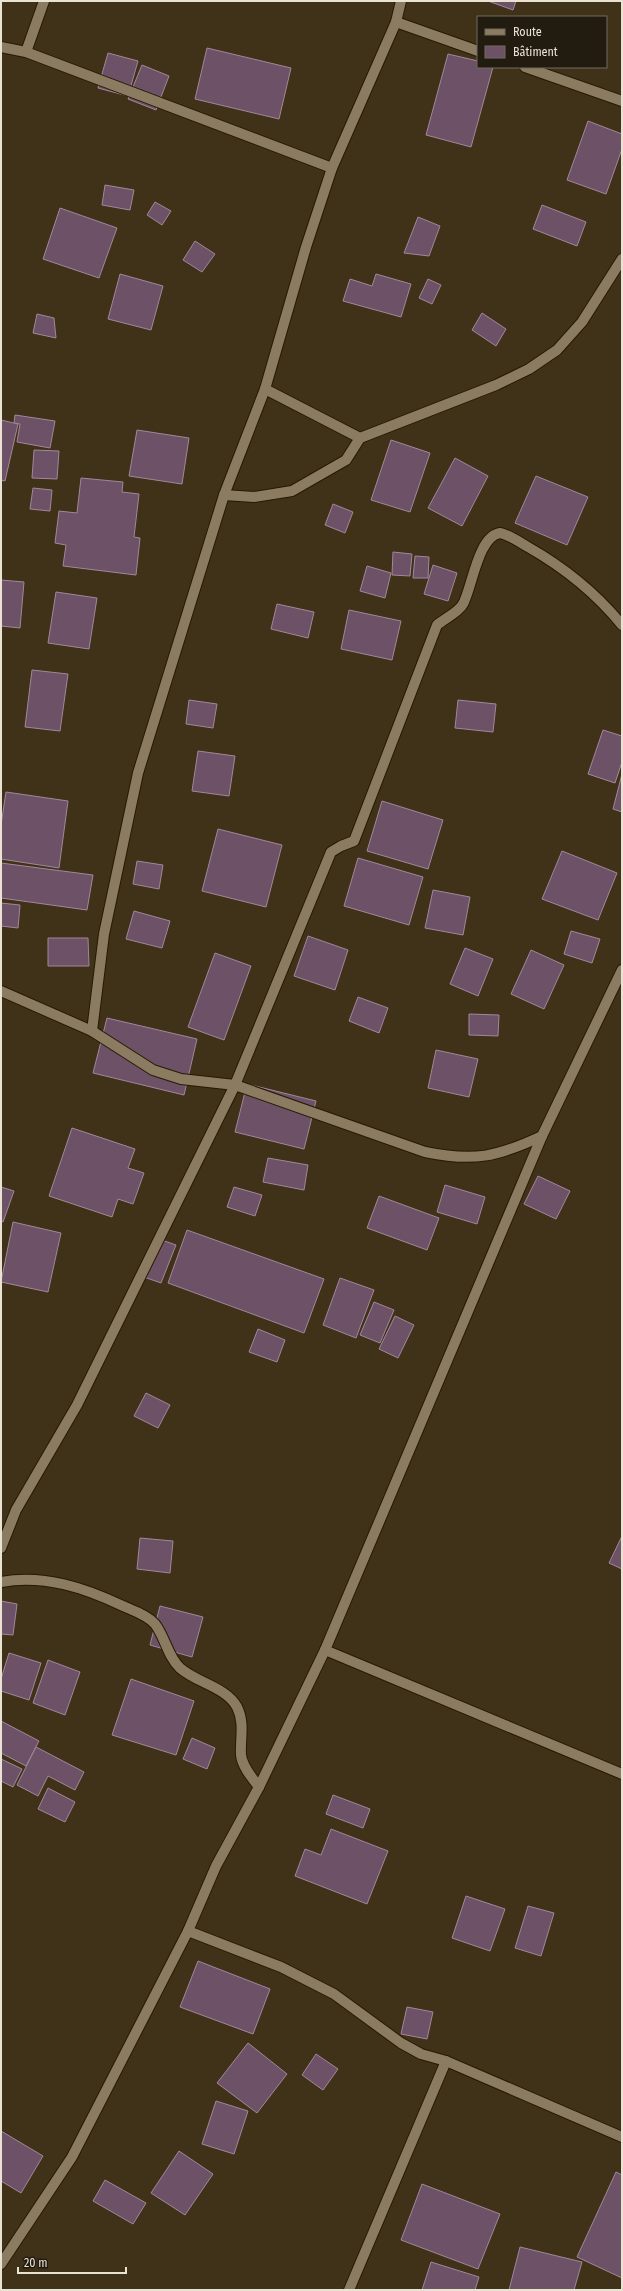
<svg xmlns="http://www.w3.org/2000/svg" width="623" height="2291" viewBox="0 0 623 2291" font-family="'Fira Sans Condensed',sans-serif">
<rect width="100%" height="100%" fill="#403219"/>
<g fill="#6d5166" stroke="#a2879a">
<polygon points="488,1 516,1 513,10"/>
<polygon points="207,48 291,68 279,119 195,99"/>
<polygon points="108,53 138,61 128,96 98,88"/>
<polygon points="448,54 478,61 478,67 493,67 471,147 426,135"/>
<polygon points="142,65 169,76 156,110 128,99"/>
<polygon points="588,121 622,134 622,149 606,194 567,180"/>
<polygon points="105,185 134,190 130,210 102,205"/>
<polygon points="155,202 171,211 162,225 147,215"/>
<polygon points="542,205 586,222 577,246 533,229"/>
<polygon points="60,208 117,228 99,278 43,259"/>
<polygon points="418,217 440,226 429,256 404,253"/>
<polygon points="195,241 215,254 202,272 183,260"/>
<polygon points="120,274 163,286 151,330 108,319"/>
<polygon points="376,274 411,284 401,317 343,301 350,279 372,286"/>
<polygon points="428,279 441,285 432,304 419,298"/>
<polygon points="482,313 506,329 496,346 472,330"/>
<polygon points="37,314 54,318 56,338 33,333"/>
<polygon points="15,415 55,421 50,448 17,442 20,424 14,423"/>
<polygon points="1,420 18,424 5,481 1,480"/>
<polygon points="137,430 189,438 182,484 129,476"/>
<polygon points="391,440 430,453 410,512 371,500"/>
<polygon points="34,450 59,451 57,479 32,478"/>
<polygon points="455,458 488,476 462,526 428,508"/>
<polygon points="536,476 588,497 567,545 515,523"/>
<polygon points="81,478 123,482 122,492 139,494 134,537 140,538 136,575 63,566 66,545 55,543 59,511 77,513"/>
<polygon points="33,488 52,490 50,511 30,509"/>
<polygon points="333,504 353,512 345,533 325,525"/>
<polygon points="393,552 412,554 410,576 392,575"/>
<polygon points="415,556 429,557 428,578 413,578"/>
<polygon points="433,565 457,573 448,601 424,594"/>
<polygon points="367,566 391,573 385,598 360,591"/>
<polygon points="1,580 24,582 20,628 1,626"/>
<polygon points="56,592 97,598 89,649 48,643"/>
<polygon points="277,604 314,612 308,638 271,629"/>
<polygon points="349,610 401,621 392,660 341,649"/>
<polygon points="32,670 68,674 60,731 25,727"/>
<polygon points="189,700 217,704 213,728 186,724"/>
<polygon points="458,700 496,704 493,732 455,728"/>
<polygon points="603,730 622,736 622,762 615,783 588,774"/>
<polygon points="198,751 235,756 229,796 192,791"/>
<polygon points="622,774 622,812 613,809"/>
<polygon points="6,792 68,801 59,868 1,859 1,825"/>
<polygon points="382,801 443,820 428,869 367,851"/>
<polygon points="218,829 282,845 266,907 202,891"/>
<polygon points="562,851 617,873 598,920 542,899"/>
<polygon points="358,858 423,877 409,925 344,906"/>
<polygon points="137,861 163,865 159,889 133,884"/>
<polygon points="1,863 93,875 87,910 1,898"/>
<polygon points="433,890 470,897 463,935 425,928"/>
<polygon points="1,903 20,905 18,928 1,926"/>
<polygon points="134,911 170,921 162,948 126,939"/>
<polygon points="571,931 600,939 592,963 564,954"/>
<polygon points="308,936 348,950 335,990 294,976"/>
<polygon points="48,938 88,938 89,966 48,966"/>
<polygon points="465,948 493,959 478,996 450,984"/>
<polygon points="531,950 564,965 544,1009 511,994"/>
<polygon points="215,953 251,966 224,1040 188,1027"/>
<polygon points="358,997 388,1008 379,1033 349,1021"/>
<polygon points="469,1014 499,1015 498,1036 469,1035"/>
<polygon points="107,1018 197,1039 184,1095 93,1073"/>
<polygon points="436,1050 478,1059 469,1097 428,1088"/>
<polygon points="247,1084 316,1101 304,1149 235,1132"/>
<polygon points="72,1128 135,1149 128,1168 144,1173 133,1204 118,1199 112,1217 49,1196"/>
<polygon points="268,1158 308,1165 304,1190 263,1182"/>
<polygon points="538,1176 570,1191 556,1219 524,1204"/>
<polygon points="445,1185 485,1197 477,1224 437,1212"/>
<polygon points="1,1187 14,1191 3,1222 1,1221"/>
<polygon points="234,1187 262,1195 255,1216 227,1207"/>
<polygon points="379,1196 439,1218 427,1250 367,1228"/>
<polygon points="13,1222 61,1233 48,1292 1,1282"/>
<polygon points="187,1230 324,1279 304,1333 168,1283"/>
<polygon points="159,1239 176,1245 161,1283 144,1277"/>
<polygon points="340,1278 374,1290 356,1338 323,1325"/>
<polygon points="374,1302 394,1310 380,1343 360,1335"/>
<polygon points="395,1316 414,1325 398,1358 379,1349"/>
<polygon points="258,1329 285,1340 277,1362 249,1352"/>
<polygon points="146,1393 170,1405 158,1428 134,1416"/>
<polygon points="622,1536 622,1569 609,1563"/>
<polygon points="140,1538 173,1541 170,1573 137,1569"/>
<polygon points="1,1601 17,1604 13,1635 1,1634"/>
<polygon points="160,1606 203,1617 192,1657 150,1645"/>
<polygon points="9,1653 41,1663 29,1700 1,1691 1,1679"/>
<polygon points="48,1660 80,1672 65,1715 33,1703"/>
<polygon points="131,1679 194,1701 176,1755 112,1735"/>
<polygon points="1,1721 39,1741 26,1766 1,1753"/>
<polygon points="192,1738 215,1748 207,1769 183,1759"/>
<polygon points="36,1747 84,1772 75,1790 48,1776 38,1796 17,1785"/>
<polygon points="1,1759 22,1769 13,1787 1,1781"/>
<polygon points="48,1788 75,1802 65,1822 38,1809"/>
<polygon points="333,1795 370,1809 363,1828 326,1814"/>
<polygon points="331,1829 388,1851 367,1904 295,1876 305,1849 321,1855"/>
<polygon points="466,1896 505,1909 490,1951 452,1938"/>
<polygon points="528,1906 554,1913 541,1956 515,1948"/>
<polygon points="198,1961 270,1989 253,2034 180,2007"/>
<polygon points="407,2007 433,2012 427,2039 401,2034"/>
<polygon points="248,2043 287,2074 257,2113 217,2083"/>
<polygon points="316,2054 338,2069 323,2090 302,2075"/>
<polygon points="216,2101 248,2111 234,2154 202,2144"/>
<polygon points="1,2131 43,2156 21,2193 1,2181"/>
<polygon points="179,2151 213,2174 185,2215 151,2193"/>
<polygon points="616,2172 622,2175 622,2278 577,2257"/>
<polygon points="105,2180 146,2203 133,2224 93,2201"/>
<polygon points="422,2184 500,2214 478,2269 401,2240"/>
<polygon points="520,2247 582,2262 574,2290 509,2290"/>
<polygon points="431,2262 479,2277 475,2290 422,2290"/>
</g>
<g fill="none" stroke-linecap="round" stroke-linejoin="round">
<defs>
<g id="minor">
<polyline points="396,22 478,51"/>
<polyline points="1,47 26,52 332,168"/>
<polyline points="26,52 44,1"/>
<polyline points="525,67 622,101"/>
<polyline points="265,389 360,438"/>
<polyline points="224,495 254,497 292,491 346,460 360,438 496,385 529,369 557,350 582,322 622,259"/>
<path d="M1,991l91,40 61,39 28,9 54,6 190,67c49,10 72,5 117,-16"/>
<polyline points="92,1031 104,934 138,773 224,495 265,389 306,247 332,168 396,22 401,1"/>
<path d="M1,1548l15,-38 61,-105 158,-320 96,-233 10,-6 13,-5 83,-216c7,-6 22,-13 26,-21 9,-16 15,-68 37,-71 10,2 19,9 28,14 37,21 67,45 94,78"/>
<path d="M1,1582c43,-8 84,6 122,24 11,5 24,9 32,18 10,13 13,33 25,44 17,15 46,19 57,39 8,16 3,32 4,48 1,11 11,23 18,32"/>
<polyline points="325,1650 622,1774"/>
<polyline points="188,1931 281,1967 334,1994 401,2043 421,2054 446,2061 622,2137"/>
<polyline points="1,2264 72,2157 188,1931 216,1866 259,1787 325,1650 542,1136 622,970"/>
<polyline points="349,2290 446,2061"/>
</g>
</defs>
<use href="#minor" stroke="#261a02" stroke-width="12"/>
<use href="#minor" stroke="#8b7b60" stroke-width="10"/>
</g>
<rect width="623" height="2291" fill="none" stroke="#eae2d3" stroke-width="4"/>
<rect x="477" y="16" width="130" height="52" fill="#211b10" stroke="#716b5e"/>
<rect x="485" y="29" width="20" height="6" fill="#8b7b60" stroke="#716b5e"/>
<text x="513" y="36" font-size="12" fill="#eae2d3">Route</text>
<rect x="485" y="46" width="20" height="12" fill="#6d5166" stroke="#716b5e"/>
<text x="513" y="56" font-size="12" fill="#eae2d3">Bâtiment</text>
<path d="M18 2267v6h108v-6" fill="none" stroke="#eae2d3" stroke-width="2"/>
<text x="24" y="2267" font-size="12" fill="#eae2d3" stroke="#211b10" stroke-width="3" paint-order="stroke">20 m</text>
</svg>
